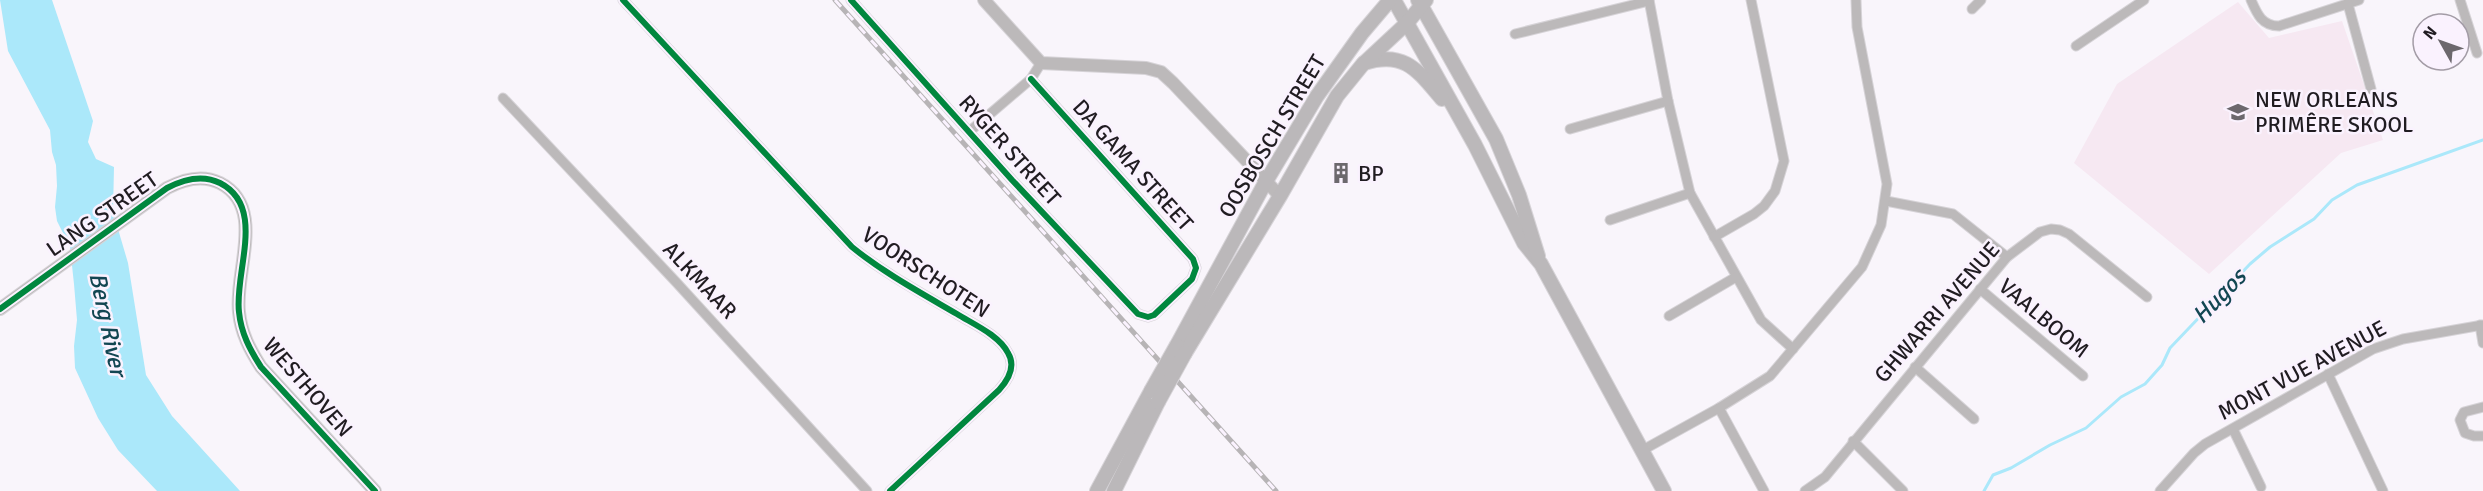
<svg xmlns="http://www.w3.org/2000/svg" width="2483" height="491" viewBox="0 0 2483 491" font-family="Signika,sans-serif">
<rect width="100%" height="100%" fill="#f9f5fb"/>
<polygon fill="#f6e8f2" points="2238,2 2269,38 2342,21 2383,140 2341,153 2209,274 2074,163 2117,84"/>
<polygon fill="#abe8fa" points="0,0 52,0 93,121 88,142 96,159 114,167 113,212 128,263 146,375 172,416 240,491 157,491 118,450 98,418 75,368 74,346 77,320 74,284 70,247 57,221 55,207 57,186 56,165 52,152 50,130 8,51"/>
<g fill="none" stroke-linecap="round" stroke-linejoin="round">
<polyline stroke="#abe8fa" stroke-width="3" points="1984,491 1993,475 2011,468 2050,445 2086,428 2121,397 2145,384 2162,365 2170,348 2250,264 2270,247 2314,219 2332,200 2357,185 2483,140"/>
<defs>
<g id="minor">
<path d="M623,0l229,247c32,26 69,46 105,67 16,10 42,21 51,39 8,13 0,27 -9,37l-109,101"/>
<polyline points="851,0 1012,180 1138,314 1148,317 1154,315 1192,279 1196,268 1193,259 1031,79"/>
<polyline points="1649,0 1668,101 1690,193 1761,320 1793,349"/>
<path d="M2251,0c6,14 11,26 28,26l80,-26"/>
<polyline points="2460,0 2477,53"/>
<polyline points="2348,4 2371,89"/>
<polyline points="1972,9 1981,0"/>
<polyline points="1515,34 1649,1"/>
<polyline points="2076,46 2144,0"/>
<polyline points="503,98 676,282 867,491"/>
<polyline points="1570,129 1668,101"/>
<polyline points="970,131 1031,79 1041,63"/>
<polyline points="1886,201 1953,214 2007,257"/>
<polyline points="1610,220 1690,193"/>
<polyline points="1714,237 1754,214 1764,206 1775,191 1784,161 1751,0"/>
<polyline points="1980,289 2083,376"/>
<polyline points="1669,316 1736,277"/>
<polyline points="2480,325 2483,343"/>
<polyline points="1915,367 1974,419"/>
<polyline points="2328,374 2383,491"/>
<polyline points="2483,407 2464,412 2460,420 2465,433 2474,436 2483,436"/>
<polyline points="1719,408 1764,491"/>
<polyline points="2233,429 2261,487"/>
<polyline points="1853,441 1903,491"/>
<polyline points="1641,451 1719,408 1770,376 1862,267 1881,225 1887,184 1857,27 1856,0"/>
<polyline points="1805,491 1825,477 2007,257 2040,232 2051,229 2060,230 2069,234 2147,297"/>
<polyline points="2160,491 2194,453 2205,444 2373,349 2403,339 2483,325"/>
</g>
<g id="tertiary">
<polyline points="984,0 1041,63 1146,68 1161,72 1173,83 1280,196"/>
<path d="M0,309l167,-121c17,-9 35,-14 53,-5 47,24 14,89 19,129 2,21 11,38 22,55l114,124"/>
</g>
<g id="secondary">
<polyline points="1394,0 1475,145 1524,243 1541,264 1664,491"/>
<polyline points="1418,0 1496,139 1519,195 1538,256"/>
<path d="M1364,63c41,-13 54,8 78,36"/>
<polyline points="1177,345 1265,183 1317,96 1362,33 1390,0"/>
<polyline points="1185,353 1280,196 1337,96 1363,64 1407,23 1426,0"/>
<polyline points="1097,491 1151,391"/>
<polyline points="1114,491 1158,402"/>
</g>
</defs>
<use href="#minor" stroke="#d6d3d7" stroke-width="11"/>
<use href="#tertiary" stroke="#d6d3d7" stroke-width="14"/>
<use href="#secondary" stroke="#d6d3d7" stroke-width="16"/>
<use href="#minor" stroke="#bcb9ba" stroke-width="9"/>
<use href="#tertiary" stroke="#bcb9ba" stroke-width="12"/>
<use href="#secondary" stroke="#bbb8ba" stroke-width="14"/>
<defs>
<polyline id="rail" points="835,0 1276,491"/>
</defs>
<use href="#rail" stroke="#b7b4b6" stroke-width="5"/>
<use href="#rail" stroke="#faf2fe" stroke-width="3" stroke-dasharray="9" stroke-linecap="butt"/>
<defs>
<g id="secondary-bridge">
<polyline points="1151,391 1177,345"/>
<polyline points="1158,402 1185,353"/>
</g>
</defs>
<use href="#secondary-bridge" stroke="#d6d3d7" stroke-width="16" stroke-linecap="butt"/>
<use href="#secondary-bridge" stroke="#bbb8ba" stroke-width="14"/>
<defs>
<g id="cycleway">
<path d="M623,0l229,247c32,26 69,46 105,67 16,10 42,21 51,39 8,13 0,27 -9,37l-109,101"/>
<polyline points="851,0 1012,180 1138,314 1148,317 1154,315 1192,279 1196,268 1193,259 1031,79"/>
<path d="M0,309l167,-121c17,-9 35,-14 53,-5 47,24 14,89 19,129 2,21 11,38 22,55l114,124"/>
</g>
</defs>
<use href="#cycleway" stroke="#faf2fe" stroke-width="10"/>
<use href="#cycleway" stroke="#00873e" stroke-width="6"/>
</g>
<defs>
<symbol id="school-bare" viewBox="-9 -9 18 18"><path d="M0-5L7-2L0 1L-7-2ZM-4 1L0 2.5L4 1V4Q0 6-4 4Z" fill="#6c686d" stroke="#faf2fe" stroke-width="2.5" paint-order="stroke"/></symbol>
<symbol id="building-bare" viewBox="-9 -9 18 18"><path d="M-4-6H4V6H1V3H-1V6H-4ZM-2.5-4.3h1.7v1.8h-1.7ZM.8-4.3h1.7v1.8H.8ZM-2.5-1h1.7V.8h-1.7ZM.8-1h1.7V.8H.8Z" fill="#6c686d" stroke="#faf2fe" stroke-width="2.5" paint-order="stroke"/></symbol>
</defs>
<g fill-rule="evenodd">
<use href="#school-bare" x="2223" y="97" width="30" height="30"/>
<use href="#building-bare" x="1326" y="158" width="30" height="30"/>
</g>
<g text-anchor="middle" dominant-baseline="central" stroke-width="5" stroke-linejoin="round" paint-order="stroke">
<g font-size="22" fill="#201c21" stroke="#faf2fe" text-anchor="start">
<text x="2255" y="99">NEW ORLEANS<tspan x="2255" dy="25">PRIMÊRE SKOOL</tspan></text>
<text x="1358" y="173">BP</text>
</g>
<g font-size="22" fill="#201c21" stroke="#faf2fe">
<text transform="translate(1272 136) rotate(-59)">OOSBOSCH STREET</text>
<text transform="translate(1010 150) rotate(48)">RYGER STREET</text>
<text transform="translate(1133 165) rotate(48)">DA GAMA STREET</text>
<text transform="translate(102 214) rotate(-35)">LANG STREET</text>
<text transform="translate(926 272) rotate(33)">VOORSCHOTEN</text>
<text transform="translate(700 280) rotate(47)">ALKMAAR</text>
<text transform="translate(1937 312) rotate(-49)">GHWARRI AVENUE</text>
<text transform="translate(2044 318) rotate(40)">VAALBOOM</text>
<text transform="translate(2302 370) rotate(-28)">MONT VUE AVENUE</text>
<text transform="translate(308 387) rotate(49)">WESTHOVEN</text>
</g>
<g font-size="24" font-style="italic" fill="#124652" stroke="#faf2fe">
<text transform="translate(2219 296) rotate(-46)">Hugos</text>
<text transform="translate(108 324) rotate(78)">Berg River</text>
</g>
</g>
<g transform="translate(2441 42) rotate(310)"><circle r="28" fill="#faf2fe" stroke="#a39ca6" stroke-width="1.5"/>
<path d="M0-4.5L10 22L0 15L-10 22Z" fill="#6c686d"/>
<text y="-9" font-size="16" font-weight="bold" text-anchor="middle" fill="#201c21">N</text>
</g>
</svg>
